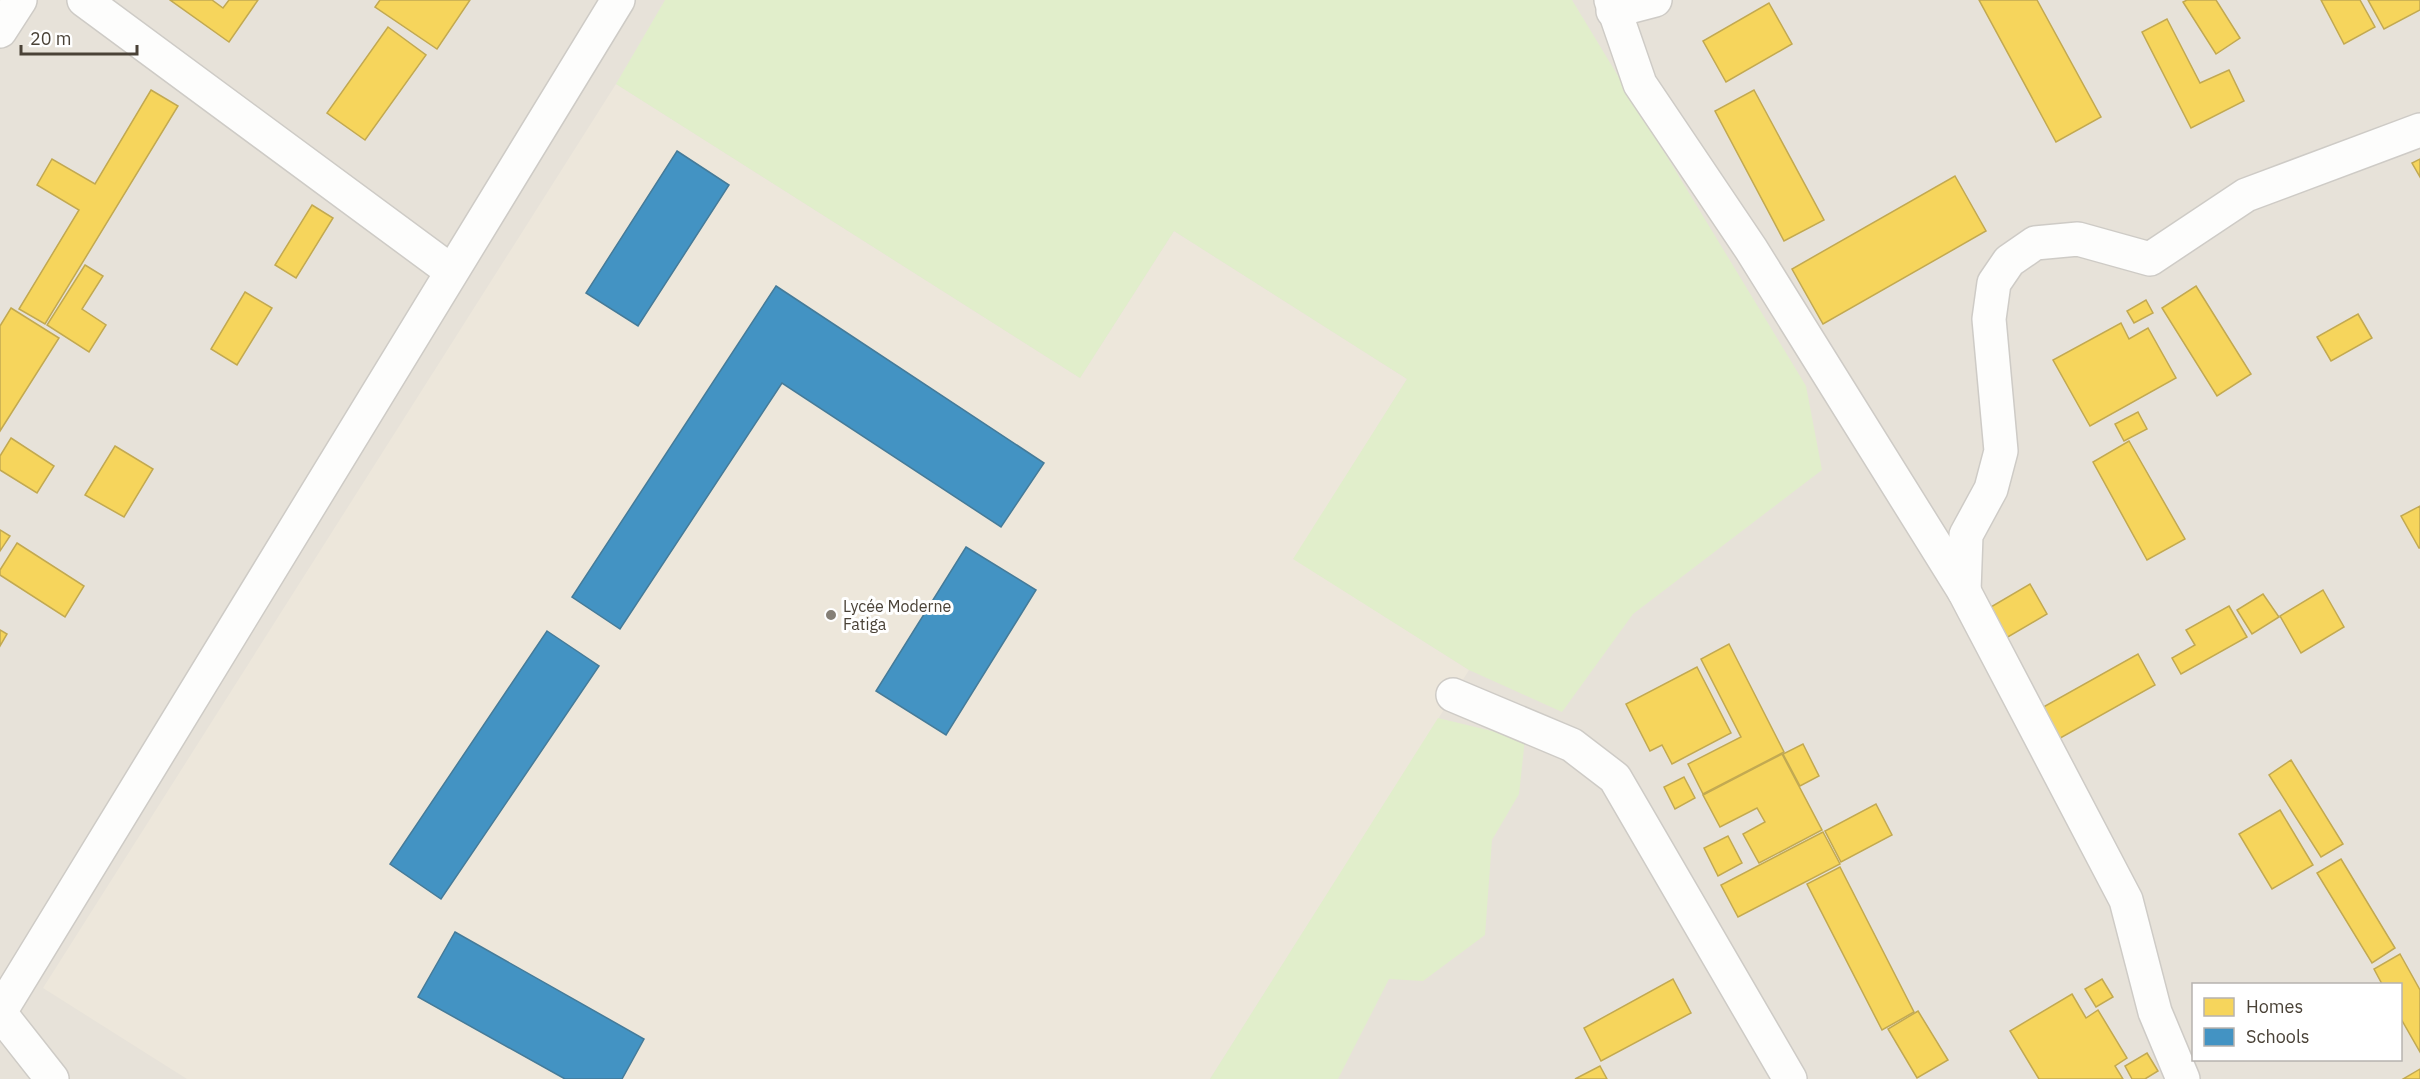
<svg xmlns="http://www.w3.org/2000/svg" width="2420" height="1079" viewBox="0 0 2420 1079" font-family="'IBM Plex Sans',sans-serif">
<rect width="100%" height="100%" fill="#f2f0ec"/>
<path fill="#e7e2d9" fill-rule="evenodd" d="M0,0h2420v1079h-2420zM2194,984h206v76h-206z"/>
<polygon fill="#ede7db" points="616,84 1080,378 1174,231 1407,379 1294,559 1469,670 1210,1079 187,1079 43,988"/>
<g fill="#e1eecb">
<polygon points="665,0 1572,0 1806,386 1822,470 1633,614 1562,712 1469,670 1293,559 1407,379 1174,231 1080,378 616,84"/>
<polygon points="1438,718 1525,739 1519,794 1492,840 1485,935 1423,981 1389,979 1338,1079 1210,1079"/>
</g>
<g fill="#f6d55c" stroke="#c2a951" stroke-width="1.5">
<polygon points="170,0 212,0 223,8 229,0 258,0 229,42"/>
<polygon points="380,0 470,0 437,49 375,7"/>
<polygon points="1979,0 2037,0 2101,117 2056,142"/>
<polygon points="2187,0 2216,0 2240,38 2216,54 2183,2"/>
<polygon points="2321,0 2360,0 2375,27 2344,44"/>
<polygon points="2368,0 2420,0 2420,10 2384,29"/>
<polygon points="1769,3 1792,44 1726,82 1703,41"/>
<polygon points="2167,19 2200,83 2229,70 2244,101 2191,128 2142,32"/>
<polygon points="388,27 426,55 365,140 327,113"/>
<polygon points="151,90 178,106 45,324 19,309 79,210 37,185 52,159 95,184"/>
<polygon points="1754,90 1824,220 1784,241 1715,111"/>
<polygon points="2420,159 2420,177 2412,163"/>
<polygon points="1955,176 1986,231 1823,324 1792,269"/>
<polygon points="312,205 333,218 296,278 275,265"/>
<polygon points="85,265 103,276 82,309 106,325 89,352 47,325"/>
<polygon points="2196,286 2251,374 2217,396 2162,308"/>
<polygon points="245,292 272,308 237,365 211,349"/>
<polygon points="2146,300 2153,313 2134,323 2127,311"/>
<polygon points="11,308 59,338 0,431 0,326"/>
<polygon points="2358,314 2372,338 2331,361 2317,337"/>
<polygon points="2121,323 2129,339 2148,328 2176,378 2090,426 2053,360"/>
<polygon points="2138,412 2147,429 2124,441 2115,424"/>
<polygon points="11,438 54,466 37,493 0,470 0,456"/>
<polygon points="2129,441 2185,539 2147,560 2093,462"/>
<polygon points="115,446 153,469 124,517 85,495"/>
<polygon points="2420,506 2420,548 2419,548 2401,516"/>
<polygon points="0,530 10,536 0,551"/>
<polygon points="17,543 84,586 65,617 0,575 0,570"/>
<polygon points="2030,584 2047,614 2001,641 1984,611"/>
<polygon points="2323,590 2344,627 2301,653 2280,616"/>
<polygon points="2263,594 2279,617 2252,634 2237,610"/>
<polygon points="2229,606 2247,637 2181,674 2172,658 2195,645 2186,630"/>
<polygon points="0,630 7,634 0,646"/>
<polygon points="1729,644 1784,752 1703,794 1688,764 1741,737 1701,659"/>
<polygon points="2138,654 2155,685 2055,741 2038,710"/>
<polygon points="1697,667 1731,733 1672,764 1662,745 1650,751 1626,704"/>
<polygon points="1803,744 1819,776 1800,786 1783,754"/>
<polygon points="1782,754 1822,830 1759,863 1743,834 1765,822 1757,808 1720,827 1703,795"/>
<polygon points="2291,760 2343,844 2321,857 2269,775"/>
<polygon points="1684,777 1695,798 1675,809 1664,787"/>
<polygon points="1876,804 1892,835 1841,862 1825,831"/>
<polygon points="2280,810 2313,865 2272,889 2239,834"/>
<polygon points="1823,832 1840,864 1738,917 1721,885"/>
<polygon points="1728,836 1742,863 1718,876 1704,848"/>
<polygon points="2341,859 2395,948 2372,963 2317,873"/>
<polygon points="1840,867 1914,1012 1882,1030 1807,884"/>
<polygon points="2400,954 2420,990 2420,1052 2400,1017 2400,984 2382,984 2374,969"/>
<polygon points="1673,979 1691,1013 1601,1061 1584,1028"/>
<polygon points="2102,979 2113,997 2096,1007 2085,989"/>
<polygon points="2072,994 2086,1018 2098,1010 2127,1058 2115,1066 2123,1079 2039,1079 2010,1031"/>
<polygon points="1918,1011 1948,1060 1917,1078 1888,1029"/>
<polygon points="2147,1053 2158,1071 2145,1079 2132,1079 2125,1066"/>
<polygon points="1600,1066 1607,1079 1575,1079"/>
<polygon points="2420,1069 2420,1079 2403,1079"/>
</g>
<g fill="#4393c3" stroke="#457b99" stroke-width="1.5">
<polygon points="677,151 729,185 638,326 586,293"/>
<polygon points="776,286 1044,463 1001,527 782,383 620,629 572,597"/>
<polygon points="966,547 1036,590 946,735 876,691"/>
<polygon points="547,631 599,666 441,899 390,864"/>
<polygon points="455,932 644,1039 622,1079 565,1079 418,997"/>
</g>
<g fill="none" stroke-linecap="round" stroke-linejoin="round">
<defs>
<g id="minor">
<polyline points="84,0 451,271"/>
<polyline points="1611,0 1640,84 1751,249 1964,591 2126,900 2155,1012 2183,1079"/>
<polyline points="1613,11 1655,0"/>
<polyline points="0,31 20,0"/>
<polyline points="1964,591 1966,535 1991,489 2001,451 1989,319 1994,283 2009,261 2035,243 2078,239 2150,259 2246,195 2420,130"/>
<polyline points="1453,695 1572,745 1615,778 1790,1079"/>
<polyline points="0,1012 618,0"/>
<polyline points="0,1013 52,1079"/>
</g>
</defs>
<use href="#minor" stroke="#cecbc6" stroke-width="36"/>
<use href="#minor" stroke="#fdfdfc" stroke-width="33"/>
</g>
<circle fill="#857f76" stroke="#fff" stroke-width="2" cx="831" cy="615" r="6"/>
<g text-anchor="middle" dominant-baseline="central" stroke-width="6" stroke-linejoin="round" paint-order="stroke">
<g font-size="16" fill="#4a4237" stroke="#fff" text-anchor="start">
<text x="843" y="606">Lycée Moderne<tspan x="843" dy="18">Fatiga</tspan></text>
</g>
</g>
<rect x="2192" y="983" width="210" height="78" fill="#ffffff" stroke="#b7b3af" stroke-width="1.5"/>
<rect x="2204" y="998" width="30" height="18" fill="#f6d55c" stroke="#b7b3af" stroke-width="1.5"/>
<text x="2246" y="1013" font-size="18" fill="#4a4237">Homes</text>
<rect x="2204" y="1028" width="30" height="18" fill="#4393c3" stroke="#b7b3af" stroke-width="1.5"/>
<text x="2246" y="1043" font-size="18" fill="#4a4237">Schools</text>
<path d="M21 45v9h116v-9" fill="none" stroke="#4a4237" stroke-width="3"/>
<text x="30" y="45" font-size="18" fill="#4a4237" stroke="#ffffff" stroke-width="4.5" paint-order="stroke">20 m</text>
</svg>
